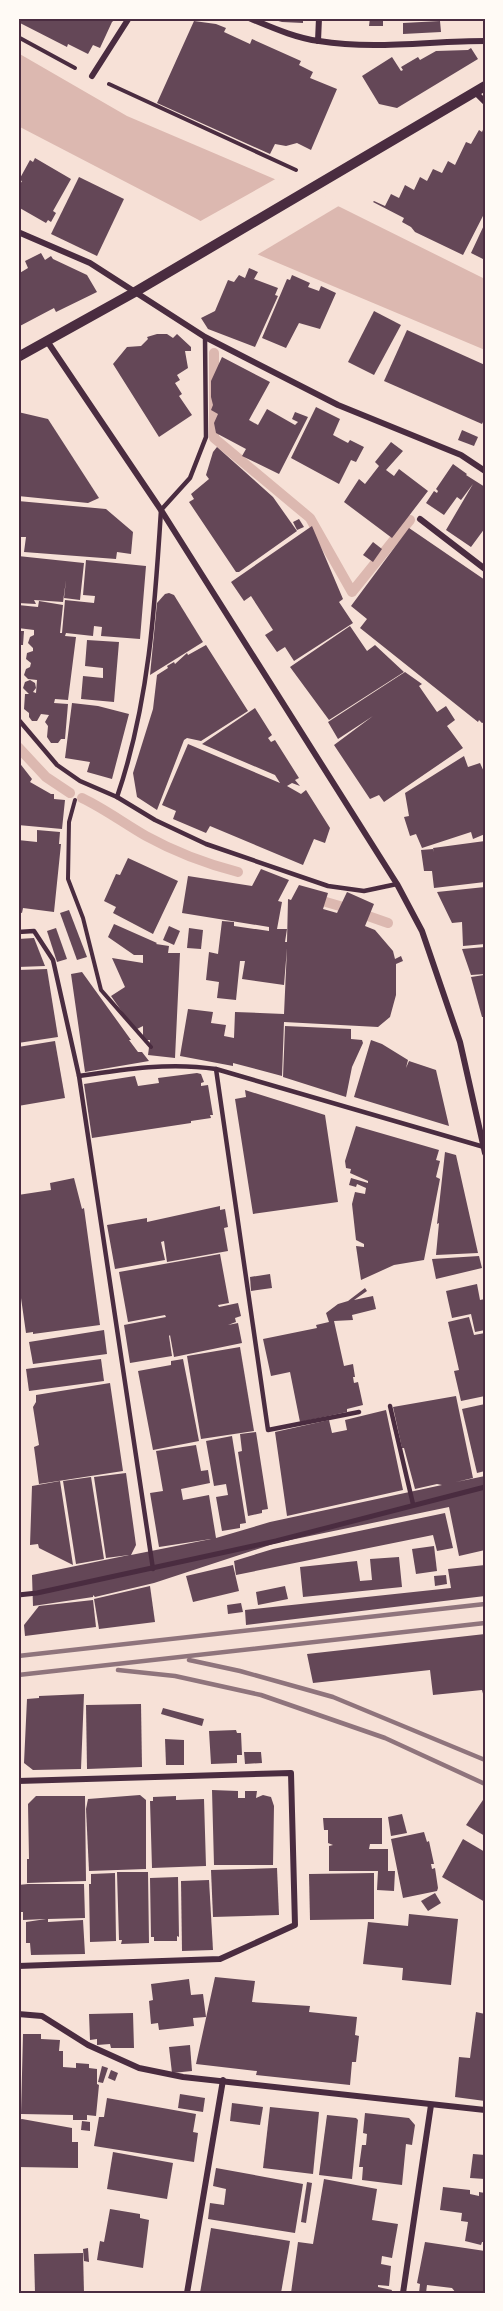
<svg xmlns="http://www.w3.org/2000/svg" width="503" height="2311" viewBox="0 0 503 2311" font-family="Lato,sans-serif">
<rect width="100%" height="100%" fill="#f7e1d7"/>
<polygon fill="#dcb8b0" points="18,53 127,116 340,207 485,279 485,350 259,255 197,219 18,126"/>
<polygon fill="#f7e1d7" points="279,177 342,204 255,256 197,223"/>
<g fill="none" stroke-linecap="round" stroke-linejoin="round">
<g stroke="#dcb8b0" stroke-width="10">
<polyline points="214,353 214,438 310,518 352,592 410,520"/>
<polyline points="18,747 46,777 70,793"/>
<path d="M82,798c23,11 43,26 64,38 29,16 61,28 92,36"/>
<polyline points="326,902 343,907"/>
<polyline points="368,916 388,923"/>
</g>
</g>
<g fill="#644757">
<polygon points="18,18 117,18 112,22 100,48 93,45 88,54 68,44 67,47 20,23 21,21"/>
<polygon points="303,18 303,23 282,22 271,19"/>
<polygon points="370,18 399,18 399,21 383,20 383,26 369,26"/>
<polygon points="194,21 216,24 226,28 224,32 250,44 252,39 301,61 299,65 313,72 310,78 337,89 311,150 297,143 286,146 275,144 270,154 157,103"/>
<polygon points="440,21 441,32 403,34 403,23"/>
<polygon points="471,48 478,59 397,108 379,104 362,76 392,57 401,71 403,70 401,67 418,57 420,60 436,51 468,50"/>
<polygon points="485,125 485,212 463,255 415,232 411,227 402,222 404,218 373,202 374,201 385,206 391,194 399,198 405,185 414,190 420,177 427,181 433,169 442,173 448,161 455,165 466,142 471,144 479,130 482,132"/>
<polygon points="35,158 71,179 53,211 56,213 51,222 48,220 46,223 18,207 18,188 22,181 19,180 30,160 33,162"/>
<polygon points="79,177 124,199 97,256 51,234"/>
<polygon points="485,223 485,260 471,253"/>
<polygon points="41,253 45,260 51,256 53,259 87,275 97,292 56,312 54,308 18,327 18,274 28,268 25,261"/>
<polygon points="249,268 258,272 254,279 278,288 275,295 278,296 255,347 208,329 201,318 215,311 228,280 234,282 239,275 245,278"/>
<polygon points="292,275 310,283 308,287 319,291 321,286 336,293 320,329 299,323 286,348 262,338 287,279 290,280"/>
<polygon points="374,311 401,325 374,375 348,362"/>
<polygon points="407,330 485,365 485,418 482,424 384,381"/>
<polygon points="157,334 167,334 173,338 177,334 191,347 191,351 185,351 188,368 177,375 180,380 175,383 182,394 179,396 192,415 159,437 113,364 127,347 141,346 148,339 147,337"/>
<polygon points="222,357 270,382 249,420 258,425 267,409 295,425 298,422 292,419 295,412 308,417 279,474 242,456 246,449 216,433 214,423 218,414 211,410 213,405 211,397 211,381"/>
<polygon points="316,407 340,419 333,435 348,443 350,440 364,447 356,462 351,460 339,484 291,458"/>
<polygon points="18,412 48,419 99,498 88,503 18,496"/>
<polygon points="462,430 478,437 474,446 458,440"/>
<polygon points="391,442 403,451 386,470 394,476 399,469 428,491 392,538 344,502 359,479 365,484 379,466 375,462"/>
<polygon points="217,447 273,497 297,531 239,572 236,572 189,502 194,499 191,494 209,479 206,475 213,452"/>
<polygon points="453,464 467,474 466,475 485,487 485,528 471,547 446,530 473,484 461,500 457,497 444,515 426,503 434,491 437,493 438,491 436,489"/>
<polygon points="18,501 106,509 133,532 131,554 117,552 116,559 24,552 26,537 18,537"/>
<polygon points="299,519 304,527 297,530 293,522"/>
<polygon points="312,526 343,599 339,602 353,623 294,661 285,647 277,652 265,635 273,630 251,596 244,601 231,582"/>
<polygon points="409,528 485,580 485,722 482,723 479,720 478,722 360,628 367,619 351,606"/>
<polygon points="373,542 382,549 373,562 363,555"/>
<polygon points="18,556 84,563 80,600 64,598 66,580 63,602 34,600 36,604 18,603"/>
<polygon points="86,560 146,566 140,639 101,636 102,627 94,626 93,636 66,633 65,636 76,637 68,700 55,699 54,703 68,704 65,739 61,739 58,743 51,743 47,737 48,726 45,722 49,715 41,714 37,721 32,721 29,717 29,713 24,709 25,694 29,694 23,688 25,682 30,680 35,683 36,688 33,692 36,693 37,680 28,679 24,675 26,669 30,667 31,663 26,659 27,653 33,651 33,648 28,643 30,637 34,635 34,630 18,628 18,605 38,607 39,601 63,605 60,633 62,633 65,600 94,603 95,596 83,595"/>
<polygon points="169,593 174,595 203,642 150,675 157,603 165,594"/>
<polygon points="350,626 367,651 375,645 404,672 329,720 290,667"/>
<polygon points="18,631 24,631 23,645 18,645"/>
<polygon points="87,640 119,642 114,702 81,699 83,676 103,678 103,668 85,666"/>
<polygon points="206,645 248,711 201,741 187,738 184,740 157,810 137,797 133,773 153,709 157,675 168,668 167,666 174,662 175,664 187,653 188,655"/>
<polygon points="405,672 422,684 419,686 437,712 446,706 455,720 447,726 463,748 384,802 379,795 370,799 334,745 373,716 338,739 328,722"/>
<polygon points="72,703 98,706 129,714 112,779 87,772 90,762 65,758"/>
<polygon points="255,708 272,735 268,738 271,742 275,740 299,778 295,780 300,786 292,783 287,786 301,794 306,790 330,828 325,843 314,839 303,865 210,826 206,833 173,819 176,811 162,805 188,744 280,783 275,775 202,744"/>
<polygon points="464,756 468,767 480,763 485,774 485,834 473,839 471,832 422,848 416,834 410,836 404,817 409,816 405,793"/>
<polygon points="18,761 32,779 30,782 51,794 54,794 54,799 65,800 62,829 18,825"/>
<polygon points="37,830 60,832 59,844 61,844 54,912 23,908 22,913 18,912 18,840 37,842"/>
<polygon points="485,841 485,882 434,888 432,871 424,871 421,850 433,849 434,852 433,848"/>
<polygon points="128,858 178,881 153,934 113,913 116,907 104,901 116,874 120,875"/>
<polygon points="261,869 289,880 278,901 282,902 277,929 287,929 285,942 287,942 288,899 291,900 299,885 328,893 323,909 337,913 347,892 374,904 365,926 375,930 393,951 395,959 401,956 403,961 396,964 396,995 390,1017 378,1027 284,1022 282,1076 233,1063 233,1066 180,1056 188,1009 213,1012 211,1023 226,1025 224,1036 234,1038 235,1012 284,1014 287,948 284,985 242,979 245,961 240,961 236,1000 217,998 219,982 206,980 209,952 218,954 222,921 234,922 234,926 269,931 269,927 182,913 188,876 252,886"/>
<polygon points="485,887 485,944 463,946 462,922 452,923 437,892"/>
<polygon points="69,910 87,957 77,960 60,913"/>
<polygon points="114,924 157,943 156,944 169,946 168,953 180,953 175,1058 148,1055 150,1040 143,1040 143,1026 135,1030 111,996 125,987 112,958 143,963 143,955 134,955 108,937"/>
<polygon points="169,926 180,931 174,945 163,940"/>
<polygon points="56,928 67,959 57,962 47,931"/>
<polygon points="189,928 203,930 201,949 187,948"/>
<polygon points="34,938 45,966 18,967 18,939"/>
<polygon points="485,947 485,974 471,975 462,949"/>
<polygon points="47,969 58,1037 18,1043 18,970"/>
<polygon points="82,972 131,1040 129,1040 138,1052 142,1052 149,1061 85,1072 71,974"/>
<polygon points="484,975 485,1017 482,1017 471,977"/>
<polygon points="285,1026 351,1029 351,1039 362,1040 363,1043 352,1067 346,1097 283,1077"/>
<polygon points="371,1040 382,1044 408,1060 406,1068 409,1061 436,1070 449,1126 354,1097"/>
<polygon points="55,1041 65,1098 18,1106 18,1047"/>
<polygon points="197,1073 201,1074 204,1082 201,1083 201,1086 208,1085 213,1115 210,1115 211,1118 191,1121 191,1123 92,1138 84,1084 135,1076 138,1086 159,1083 158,1078"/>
<polygon points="245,1090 325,1115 338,1202 253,1214 235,1099 246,1097"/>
<polygon points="356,1126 439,1150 436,1160 440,1161 436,1177 440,1179 424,1260 394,1265 361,1280 356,1246 364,1247 364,1244 356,1240 352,1204 355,1192 365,1194 366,1188 357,1184 356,1187 349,1185 351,1178 368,1183 368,1181 350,1173 351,1169 346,1168 345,1161"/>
<polygon points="445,1152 456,1155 478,1253 436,1255 439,1223 437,1224"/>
<polygon points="74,1178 82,1209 84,1208 100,1325 33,1334 33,1332 26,1333 18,1277 18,1195 51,1190 50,1183"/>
<polygon points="220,1206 220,1210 225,1209 228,1227 224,1228 228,1251 167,1262 164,1241 161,1242 165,1260 115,1269 107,1225 147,1218 147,1222"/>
<polygon points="220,1254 229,1303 218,1305 219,1307 238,1303 241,1316 235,1318 236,1322 228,1325 238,1323 242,1343 174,1357 170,1335 169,1336 172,1356 130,1363 124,1325 166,1317 165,1315 128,1322 119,1272"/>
<polygon points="479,1256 482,1268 436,1279 432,1259"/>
<polygon points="270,1274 272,1288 251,1291 250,1277"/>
<polygon points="477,1284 480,1300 485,1299 485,1330 475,1332 471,1314 452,1318 446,1291"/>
<polygon points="365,1288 367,1291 354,1300 373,1296 376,1309 352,1315 353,1320 334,1321 344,1366 353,1364 355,1377 353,1377 354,1383 358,1382 363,1405 347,1409 347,1412 300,1422 290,1372 271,1376 263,1339 317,1328 316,1325 329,1322 326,1313 338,1304 348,1301"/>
<polygon points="469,1317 474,1335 485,1333 485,1396 461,1401 454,1371 459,1370 448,1322"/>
<polygon points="104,1330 107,1354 33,1364 29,1342"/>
<polygon points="240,1347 254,1431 201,1439 187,1356"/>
<polygon points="101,1359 104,1381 29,1391 26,1369"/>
<polygon points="183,1359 199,1441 153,1450 138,1371 171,1365 171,1361"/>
<polygon points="110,1383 123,1471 39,1484 34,1447 39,1445 33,1407 36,1402 36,1395"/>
<polygon points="456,1396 473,1478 456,1482 485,1476 485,1550 459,1556 449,1507 276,1543 154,1583 95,1597 93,1595 93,1597 33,1606 32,1575 129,1555 106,1558 94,1477 126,1473 136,1545 131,1555 211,1539 159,1547 150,1493 163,1491 156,1451 196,1445 201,1471 208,1470 210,1483 181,1489 183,1500 209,1495 216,1538 270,1522 442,1485 437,1484 415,1489 404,1448 402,1448 393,1407"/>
<polygon points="485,1404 485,1471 477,1473 462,1409"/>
<polygon points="386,1410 403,1490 287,1516 275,1432 329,1420 332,1433 347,1430 345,1420"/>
<polygon points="256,1432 268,1509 262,1510 262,1513 248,1516 238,1452 242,1451 240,1434"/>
<polygon points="232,1436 246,1523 240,1524 240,1528 222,1531 216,1497 228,1495 226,1484 214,1486 206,1441"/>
<polygon points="91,1477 104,1559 76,1564 63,1481"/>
<polygon points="60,1481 73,1565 39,1548 38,1544 30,1545 32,1486"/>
<polygon points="445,1513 453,1548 437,1551 433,1535 236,1575 234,1561 273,1549"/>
<polygon points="434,1546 437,1571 416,1574 412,1549"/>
<polygon points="399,1557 402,1587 303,1597 300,1567 357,1561 360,1581 372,1580 370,1559"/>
<polygon points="233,1565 239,1591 193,1602 186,1576"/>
<polygon points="485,1565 485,1596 246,1625 245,1610 451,1588 448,1569"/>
<polygon points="446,1575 447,1584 435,1586 434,1576"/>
<polygon points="150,1586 155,1622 99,1629 94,1599"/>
<polygon points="285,1586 288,1599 258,1605 256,1592"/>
<polygon points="93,1600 96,1627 25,1636 24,1625 39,1606"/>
<polygon points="241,1603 243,1612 228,1614 227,1605"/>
<polygon points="485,1634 485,1701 482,1690 433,1695 430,1670 313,1683 307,1654"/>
<polygon points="84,1694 81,1769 33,1770 24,1763 27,1699 39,1698 39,1696"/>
<polygon points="141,1704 142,1767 87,1769 86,1705"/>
<polygon points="163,1708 204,1719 202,1726 161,1714"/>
<polygon points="236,1730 237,1733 241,1733 242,1755 237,1755 237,1763 211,1764 209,1731"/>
<polygon points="165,1739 184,1740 184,1765 166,1765"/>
<polygon points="244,1752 261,1752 262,1763 245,1764"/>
<polygon points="212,1790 238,1791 238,1798 245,1798 245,1791 257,1791 256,1798 263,1795 271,1797 274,1806 273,1865 214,1865"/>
<polygon points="140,1795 146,1800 146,1869 89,1871 86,1809 88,1799"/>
<polygon points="36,1796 85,1796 86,1881 27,1883 27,1859 29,1859 28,1804"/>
<polygon points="176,1796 176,1800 204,1799 206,1866 152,1868 150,1801 153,1801 153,1797"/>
<polygon points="485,1797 485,1836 466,1825"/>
<polygon points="402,1814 407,1833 391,1836 388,1817"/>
<polygon points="323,1818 382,1818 382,1844 370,1844 369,1849 388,1849 388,1871 395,1871 394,1891 377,1890 378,1871 329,1871 329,1846 333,1845 328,1843 328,1830 324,1830"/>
<polygon points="424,1832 427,1842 429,1841 434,1864 431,1864 432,1869 435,1868 438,1888 437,1891 403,1898 391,1839"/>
<polygon points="463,1839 485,1852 485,1902 442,1877"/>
<polygon points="277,1868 279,1915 213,1917 211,1870"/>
<polygon points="117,1872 148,1872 149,1943 121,1944 122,1940 119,1940"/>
<polygon points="115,1873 116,1941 90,1942 89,1884 91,1884 91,1874"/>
<polygon points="374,1873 374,1919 310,1920 309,1874"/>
<polygon points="178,1877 179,1937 177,1936 177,1941 154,1941 154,1937 151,1937 150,1878"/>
<polygon points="209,1880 213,1950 182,1951 181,1881"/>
<polygon points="28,1884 84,1884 85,1918 48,1919 48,1922 83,1920 85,1954 31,1955 30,1943 26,1943 26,1922 46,1919 23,1920 23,1912 18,1912 18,1885"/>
<polygon points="435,1893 441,1903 428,1911 421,1901"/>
<polygon points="409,1914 458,1919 451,1985 402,1980 403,1968 363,1964 368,1922 408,1926"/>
<polygon points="215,1977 255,1981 252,2002 310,2006 309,2012 357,2017 355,2035 359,2036 356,2062 352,2062 350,2085 256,2075 257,2071 196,2064"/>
<polygon points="189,1979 191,1995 203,1994 206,2017 193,2018 194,2026 159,2030 158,2023 151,2024 149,2001 153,2000 151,1984"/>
<polygon points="476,2012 485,2014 485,2101 455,2097 459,2057 470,2058"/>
<polygon points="133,2013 134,2048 111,2048 110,2044 97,2045 97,2039 90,2040 89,2014"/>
<polygon points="23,2034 41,2034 41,2039 60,2040 59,2051 63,2051 63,2067 76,2068 76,2063 89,2064 89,2068 97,2069 97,2084 99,2085 96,2116 87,2115 87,2120 73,2120 73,2115 21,2114"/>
<polygon points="190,2045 192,2071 172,2073 169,2047"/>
<polygon points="102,2066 108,2068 103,2083 98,2082"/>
<polygon points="111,2070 118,2073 115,2081 108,2078"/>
<polygon points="180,2094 205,2098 203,2112 178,2108"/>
<polygon points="107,2098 196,2114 193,2132 198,2133 194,2162 94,2146 99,2117 104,2117"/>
<polygon points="232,2103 263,2107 260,2125 230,2121"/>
<polygon points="270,2107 319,2112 313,2174 263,2168"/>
<polygon points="365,2113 409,2118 415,2125 412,2145 406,2144 402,2185 362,2180 363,2167 359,2167 362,2145 366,2145 367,2134 363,2133"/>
<polygon points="327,2115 356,2118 358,2120 352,2179 319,2175"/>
<polygon points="22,2119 72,2128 72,2142 78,2142 78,2168 18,2167 18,2120"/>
<polygon points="82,2121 90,2122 90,2131 81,2130"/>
<polygon points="113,2152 173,2163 167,2199 107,2189"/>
<polygon points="473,2154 485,2155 485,2179 470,2178"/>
<polygon points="216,2168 303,2184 295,2233 208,2219 210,2203 224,2205 226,2189 213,2186"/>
<polygon points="324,2179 377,2189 372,2220 398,2224 392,2258 382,2256 381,2264 391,2266 389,2286 378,2285 378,2287 392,2290 391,2293 291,2293 298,2242 313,2244"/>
<polygon points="307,2182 312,2183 306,2223 301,2222"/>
<polygon points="443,2187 470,2190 470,2194 479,2196 479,2192 485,2193 485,2242 482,2242 481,2245 465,2241 468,2222 461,2221 462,2213 440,2210"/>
<polygon points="110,2209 140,2214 140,2218 149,2220 143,2268 97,2260 100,2241 104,2242"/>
<polygon points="211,2228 290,2241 281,2293 200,2293"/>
<polygon points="425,2242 485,2251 485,2293 456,2293 452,2288 427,2285 426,2293 419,2293 420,2284 417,2283"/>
<polygon points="88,2248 89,2262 84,2261 83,2249"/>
<polygon points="83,2253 84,2293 35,2293 34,2254"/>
</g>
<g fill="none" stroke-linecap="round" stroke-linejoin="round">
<g stroke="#4a2c40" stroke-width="4">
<polyline points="18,37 75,68"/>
<polyline points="109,84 296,170"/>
<polyline points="75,800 69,822 68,879 83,918 101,990 151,1047"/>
</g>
<g stroke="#4a2c40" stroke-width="4.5">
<polyline points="18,719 57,765 80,781 117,797 155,820 206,844 328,886 364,891 397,884"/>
<path d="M117,797c32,-93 38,-191 44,-287l29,-32 16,-41 -1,-100"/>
<polyline points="18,932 34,931 53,960 79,1076 153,1569"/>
<polyline points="216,1069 268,1430 359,1412"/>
<path d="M79,1076c46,-7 91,-14 137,-7l268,78"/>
<polyline points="390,1406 413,1504"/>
</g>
<polyline stroke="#4a2c40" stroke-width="5" points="18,1595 37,1593 276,1541 485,1487"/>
<g stroke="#4a2c40" stroke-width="6">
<path d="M249,18c22,9 46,20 70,23 55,9 111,0 166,0"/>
<polyline points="318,41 319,18"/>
<polyline points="92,76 129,18"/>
<polyline points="475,92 485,102"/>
<polyline points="18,232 90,263 205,337 338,405 461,455 485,471"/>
<polyline points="47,341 161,510 397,884 422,931 460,1042 485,1153"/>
<polyline points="420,519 485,569"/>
<polyline points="18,1781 291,1773 295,1925 220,1959 18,1966"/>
<polyline points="18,2014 42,2016 88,2045 139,2068 183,2077 485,2110"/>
<polyline points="187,2293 223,2080"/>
<polyline points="403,2293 431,2105"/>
</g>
<polyline stroke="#4a2c40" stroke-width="10" points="18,357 135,292 485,86"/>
<g stroke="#8f747c" stroke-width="4.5">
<polyline points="18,1656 485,1604"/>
<polyline points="189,1660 240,1671 333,1697 485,1760"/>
<polyline points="118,1670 175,1676 261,1695 385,1738 485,1784"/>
<polyline points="18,1675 485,1623"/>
</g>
</g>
<rect width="503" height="2311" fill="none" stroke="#fffaf5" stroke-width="39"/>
<rect x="20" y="20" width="464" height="2272" fill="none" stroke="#4a2c40" stroke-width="2"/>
</svg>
